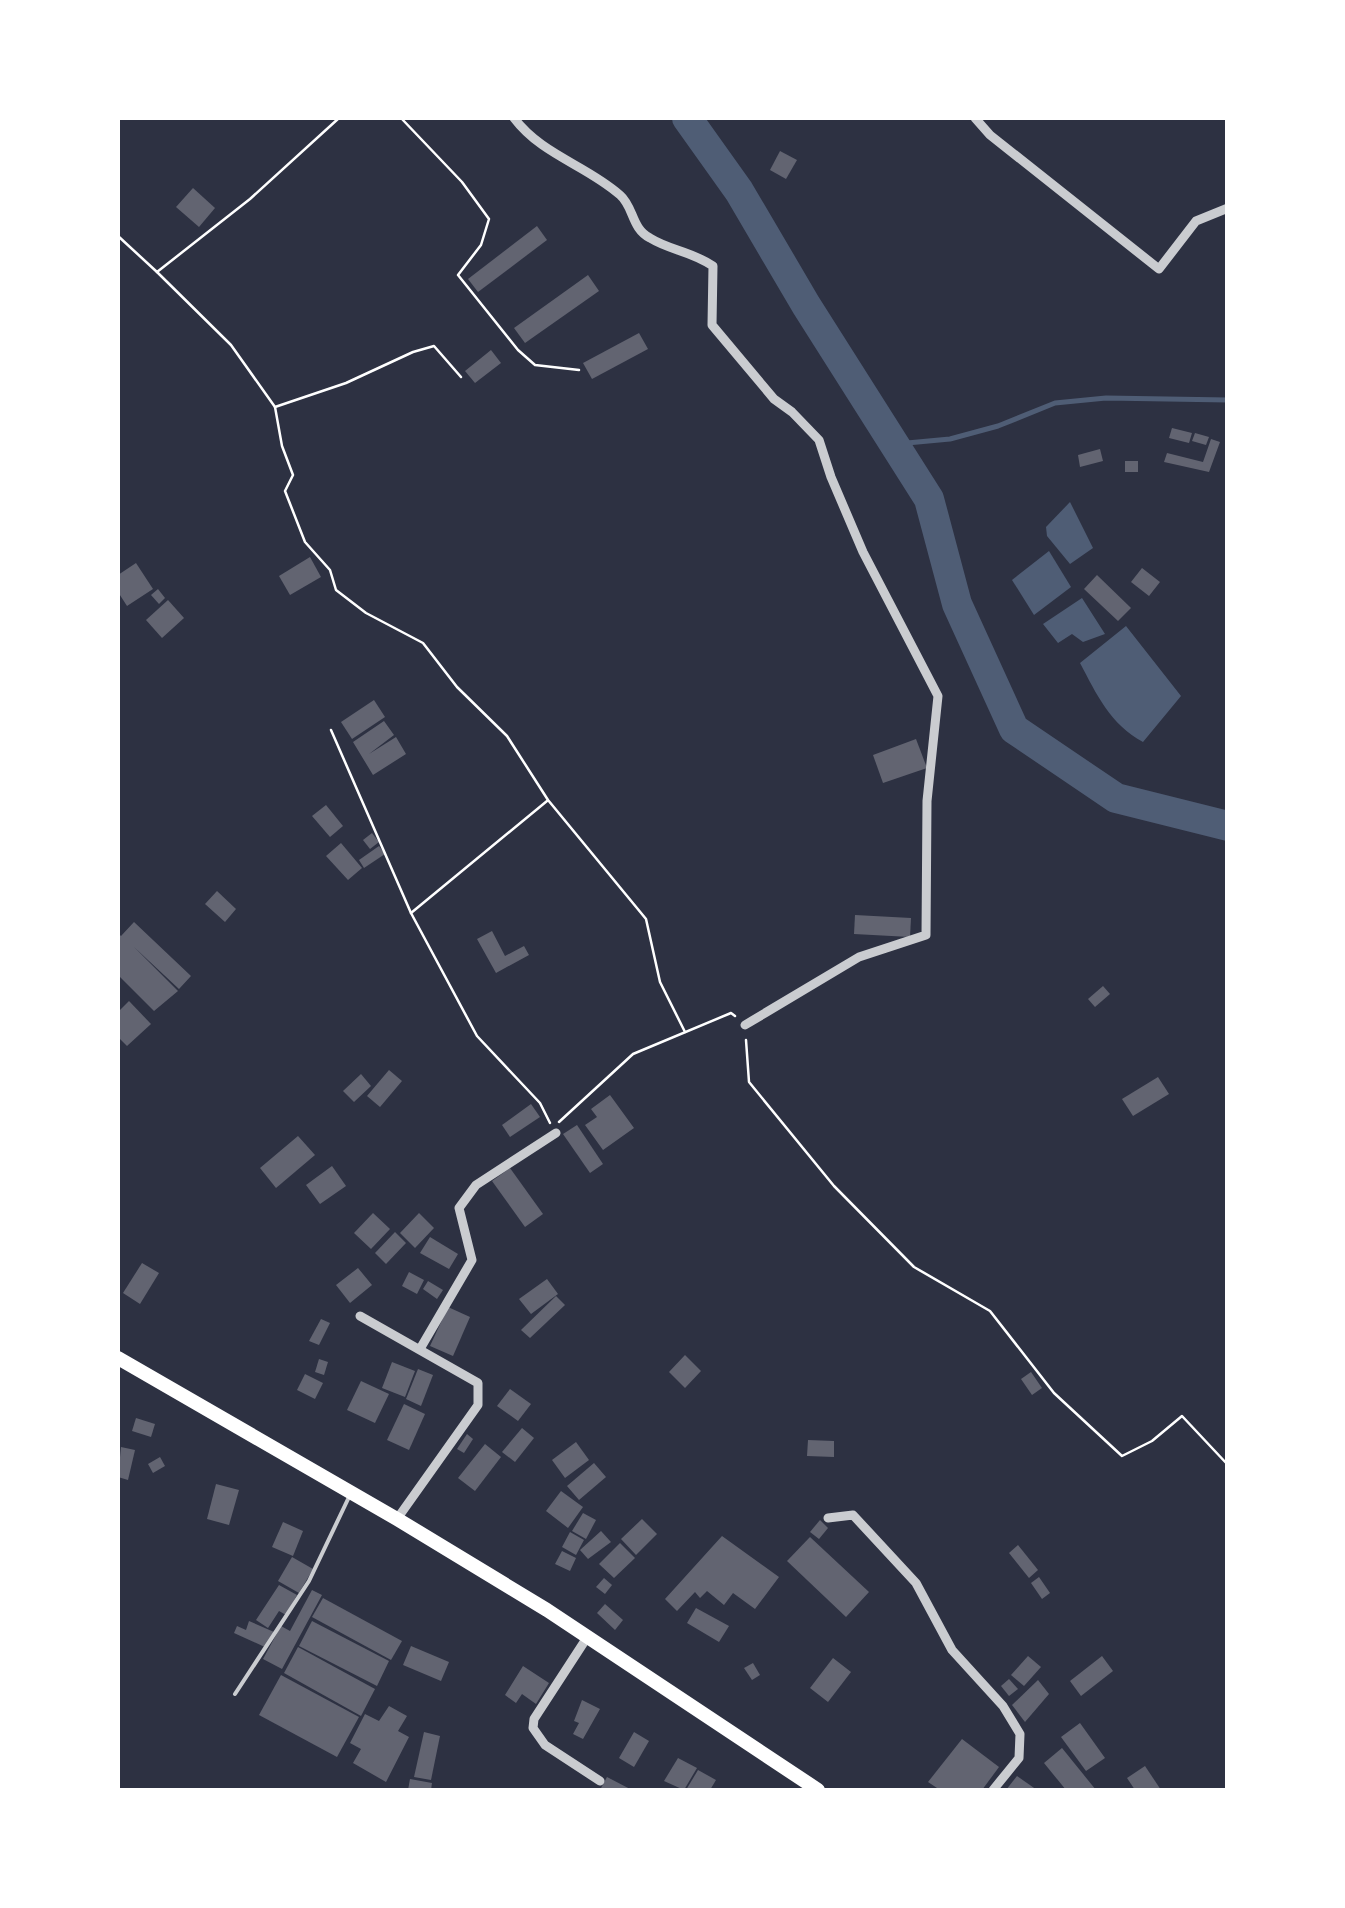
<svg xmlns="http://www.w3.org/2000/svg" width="1345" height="1908" viewBox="0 0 1345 1908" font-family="'Zilla Slab',serif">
<rect width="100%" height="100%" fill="#2d3142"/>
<g fill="#4f5d75">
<polygon points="1070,502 1093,548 1070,564 1047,536 1046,527"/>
<polygon points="1049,551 1071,587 1034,615 1012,580"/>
<polygon points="1082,598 1105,634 1083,642 1072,634 1058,643 1043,624"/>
<path d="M1126,626l55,70 -38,46c-33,-18 -46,-47 -63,-79z"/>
</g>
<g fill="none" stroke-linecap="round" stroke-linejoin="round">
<polyline stroke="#4f5d75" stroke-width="5" points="873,412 907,443 950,439 998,426 1055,403 1106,398 1228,400"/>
<polyline stroke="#4f5d75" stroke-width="30" points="687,118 739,191 806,305 929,499 957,604 1014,729 1116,798 1228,826"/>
</g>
<g fill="#626471">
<polygon points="780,151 797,160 786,179 770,170"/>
<polygon points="193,188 215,208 199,227 176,207"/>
<polygon points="537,226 547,240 478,292 468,279"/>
<polygon points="588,275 599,291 525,343 514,328"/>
<polygon points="639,333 648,349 592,379 583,363"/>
<polygon points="491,350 501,363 475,383 465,371"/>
<polygon points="1172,428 1192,433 1189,443 1169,438"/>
<polygon points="1195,433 1209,437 1206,445 1192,441"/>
<polygon points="1211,439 1220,442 1209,472 1164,462 1167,453 1203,462"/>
<polygon points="1100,449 1103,461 1080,467 1078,455"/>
<rect x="1125" y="461" width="13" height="11"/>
<polygon points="310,557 321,577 290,595 279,576"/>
<polygon points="136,563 153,589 127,606 118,592 118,575"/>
<polygon points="1142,568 1160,582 1149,596 1131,582"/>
<polygon points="1097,575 1131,608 1118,621 1084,589"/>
<polygon points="158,589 165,598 159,604 151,595"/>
<polygon points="168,600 184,618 162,638 146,620"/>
<polygon points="374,700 385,717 352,739 341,722"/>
<polygon points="384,721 394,735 369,754 396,737 406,754 373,775 353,742"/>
<polygon points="916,739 927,768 883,783 873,755"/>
<polygon points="326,805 343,826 330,837 312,816"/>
<polygon points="372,833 379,842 370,849 363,840"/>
<polygon points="341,843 362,868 348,880 326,856"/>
<polygon points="379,846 385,854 364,868 359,860"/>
<polygon points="217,891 236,909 225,922 205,904"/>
<polygon points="855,915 911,918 910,937 854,934"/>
<polygon points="134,922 191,976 179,989 134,947 178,991 154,1011 118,975 118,933 121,936"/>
<polygon points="492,931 505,956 524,946 529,955 496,973 477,939"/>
<polygon points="1103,986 1110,994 1095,1007 1088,999"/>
<polygon points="129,1001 151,1024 127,1046 118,1037 118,1012"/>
<polygon points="389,1070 402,1081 380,1107 367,1096"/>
<polygon points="361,1074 371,1086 354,1102 343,1091"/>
<polygon points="1158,1077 1169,1094 1133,1116 1122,1099"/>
<polygon points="610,1095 634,1128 603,1150 585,1125 597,1117 591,1109"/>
<polygon points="531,1104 540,1117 510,1137 502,1125"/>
<polygon points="577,1125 603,1164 590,1173 563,1134"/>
<polygon points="298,1136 315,1155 276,1188 260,1168"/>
<polygon points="332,1166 346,1186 320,1204 306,1185"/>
<polygon points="510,1168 543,1214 525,1227 492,1181"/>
<polygon points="373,1213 390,1229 371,1249 354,1233"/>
<polygon points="419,1213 434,1228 415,1248 400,1233"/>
<polygon points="395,1232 406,1243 386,1264 375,1253"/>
<polygon points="430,1237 458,1254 449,1269 420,1253"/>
<polygon points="142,1263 159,1273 140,1304 123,1293"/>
<polygon points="358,1268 372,1285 350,1303 336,1285"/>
<polygon points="409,1272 424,1280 417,1294 402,1286"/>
<polygon points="547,1279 558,1294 531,1314 519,1299"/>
<polygon points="428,1281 443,1290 437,1299 423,1289"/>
<polygon points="556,1296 565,1305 530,1338 521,1330"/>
<polygon points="448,1307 470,1317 453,1356 430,1346"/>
<polygon points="321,1319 330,1323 319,1345 309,1341"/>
<polygon points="685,1355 701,1371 685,1388 669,1372"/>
<polygon points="319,1359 328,1362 324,1375 315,1372"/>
<polygon points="392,1362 415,1371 405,1397 382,1388"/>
<polygon points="418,1369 433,1375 421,1406 406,1399"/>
<polygon points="1031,1372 1042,1388 1032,1395 1021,1379"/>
<polygon points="305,1374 323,1383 315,1399 297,1390"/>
<polygon points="361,1381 389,1394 375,1423 347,1410"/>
<polygon points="510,1389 531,1404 518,1421 497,1406"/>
<polygon points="404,1404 425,1414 409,1450 387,1440"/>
<polygon points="136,1418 155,1424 151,1437 132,1431"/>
<polygon points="522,1428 534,1438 515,1462 502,1452"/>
<polygon points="467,1434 473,1439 464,1453 457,1449"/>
<polygon points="808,1440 834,1441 834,1457 807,1456"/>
<polygon points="576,1442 589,1460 565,1478 552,1460"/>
<polygon points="485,1444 501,1457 475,1491 458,1478"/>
<polygon points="121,1447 135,1450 128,1480 118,1477"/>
<polygon points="160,1457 165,1466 153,1473 148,1464"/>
<polygon points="594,1463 606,1477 579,1500 567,1486"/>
<polygon points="216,1484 239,1490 229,1525 207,1519"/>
<polygon points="561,1491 583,1507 568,1528 546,1511"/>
<polygon points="583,1513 596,1520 586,1539 572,1531"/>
<polygon points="642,1519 657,1534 636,1555 621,1539"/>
<polygon points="820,1520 828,1528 819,1539 810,1532"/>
<polygon points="283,1522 303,1531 293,1556 272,1547"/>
<polygon points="601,1531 611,1542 588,1559 580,1550"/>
<polygon points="570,1532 584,1540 576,1555 562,1547"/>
<polygon points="722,1536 779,1577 755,1609 733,1593 724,1605 707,1591 700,1598 695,1592 677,1611 665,1599"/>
<polygon points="810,1537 869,1592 846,1617 787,1561"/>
<polygon points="620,1543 635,1558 614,1578 599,1564"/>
<polygon points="1018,1545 1038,1570 1029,1578 1009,1553"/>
<polygon points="562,1551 576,1558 570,1571 555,1564"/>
<polygon points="292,1557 313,1569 299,1593 278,1581"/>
<polygon points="1039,1577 1050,1593 1042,1599 1031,1583"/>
<polygon points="604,1578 612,1585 605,1594 596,1587"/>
<polygon points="279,1585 297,1595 286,1615 279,1611 268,1628 256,1620"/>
<polygon points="312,1590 322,1595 282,1669 263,1659 281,1626 290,1631"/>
<polygon points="323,1598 402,1641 391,1660 312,1617"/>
<polygon points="605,1604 623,1620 615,1630 597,1613"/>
<polygon points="696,1608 729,1626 719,1642 687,1623"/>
<polygon points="249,1621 274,1632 267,1648 234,1633 237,1626 246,1630"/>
<polygon points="312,1621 389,1661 377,1686 299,1646"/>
<polygon points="411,1646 449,1662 441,1681 403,1665"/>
<polygon points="298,1647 375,1689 361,1716 284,1673"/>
<polygon points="1028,1656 1041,1667 1024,1686 1011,1675"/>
<polygon points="1102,1656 1113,1671 1081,1696 1070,1681"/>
<polygon points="833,1658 851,1672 828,1702 810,1688"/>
<polygon points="753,1663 760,1675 752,1680 744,1668"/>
<polygon points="523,1666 549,1683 536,1704 522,1694 516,1703 505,1695"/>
<polygon points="281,1675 359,1717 337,1757 259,1715"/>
<polygon points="1009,1679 1018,1689 1009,1696 1001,1686"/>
<polygon points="1038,1680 1049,1694 1025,1722 1012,1705"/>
<polygon points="582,1700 600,1709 583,1739 573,1734 579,1723 574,1721"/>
<polygon points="389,1706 407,1716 398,1731 409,1737 386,1782 353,1763 361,1749 350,1743 365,1714 379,1721"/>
<polygon points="1080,1723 1105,1758 1086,1771 1061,1737"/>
<polygon points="424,1732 440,1736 431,1780 414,1777"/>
<polygon points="634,1732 649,1741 634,1767 619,1758"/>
<polygon points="962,1739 999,1767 982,1790 940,1790 928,1782"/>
<polygon points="1062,1748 1096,1790 1066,1790 1044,1763"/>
<polygon points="678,1758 697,1768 684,1790 664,1781"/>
<polygon points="1145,1766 1161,1790 1135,1790 1127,1778"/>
<polygon points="698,1770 716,1780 710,1790 686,1790"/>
<polygon points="1017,1776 1037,1790 1006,1790"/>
<polygon points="607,1777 632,1790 600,1790"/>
<polygon points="410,1779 432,1783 431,1790 408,1790"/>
</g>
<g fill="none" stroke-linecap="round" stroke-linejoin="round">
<g stroke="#fff" stroke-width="2.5">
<polyline points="401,118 462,182 489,219 481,245 458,275 518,350 535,365 579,370"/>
<polyline points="118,186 118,188"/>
<polyline points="118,236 157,272 250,199 339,118"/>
<polyline points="157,272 231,345 275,407 346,383 413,352 434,346 461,377"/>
<polyline points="275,407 282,446 293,475 285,491 305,542 330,570 336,590 366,613 423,643 457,687 507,736 548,800 646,919 660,982 685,1032"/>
<polyline points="331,730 411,913 477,1036 540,1103 550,1123"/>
<polyline points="411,913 547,801"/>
<polyline points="746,1040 749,1082 834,1186 914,1267 990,1311 1054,1393 1122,1456 1152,1441 1182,1416 1228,1465"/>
<polyline points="559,1122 633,1054 731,1013 735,1016"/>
</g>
<polyline stroke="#caccd0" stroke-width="4" points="235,1694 309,1581 349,1497"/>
<g stroke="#caccd0" stroke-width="9">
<path d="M514,118c28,37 72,47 106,77 14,12 11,33 30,43 21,13 39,12 63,28l-1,59 62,74 18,13 27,28 12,37 32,75 75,144 -11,105 -1,134 -67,22 -114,68"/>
<polyline points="975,118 990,135 1159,269 1196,221 1228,208"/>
<polyline points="360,1316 478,1383 478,1405 397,1519"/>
<polyline points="420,1349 472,1260 459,1208 476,1185 556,1133"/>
<polyline points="828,1518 853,1515 916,1583 952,1650 1003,1706 1020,1734 1019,1758 993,1790"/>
<polyline points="588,1636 534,1719 533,1728 545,1745 600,1781"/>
</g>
<polyline stroke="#fff" stroke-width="14" points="118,1358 397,1519 547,1610 818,1790"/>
</g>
<rect width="1345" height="1908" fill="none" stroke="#ffffff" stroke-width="240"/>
</svg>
